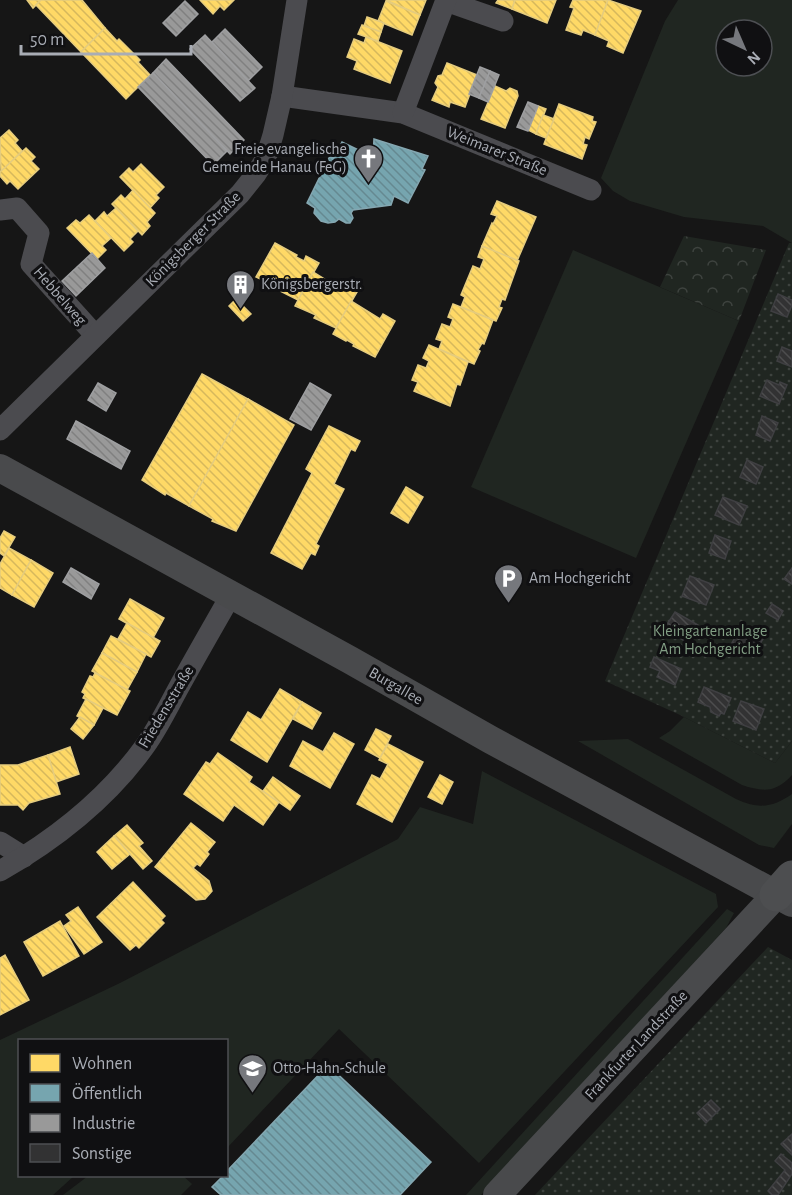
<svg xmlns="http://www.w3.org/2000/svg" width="792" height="1195" viewBox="0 0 792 1195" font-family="'Alegreya Sans',sans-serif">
<defs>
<pattern id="park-crowns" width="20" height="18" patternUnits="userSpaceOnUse" patternTransform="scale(1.5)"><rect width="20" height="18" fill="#202621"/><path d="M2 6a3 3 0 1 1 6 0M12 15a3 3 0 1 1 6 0" fill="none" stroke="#3e433f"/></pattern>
<pattern id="garden-dots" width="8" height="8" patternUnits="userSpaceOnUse" patternTransform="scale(1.5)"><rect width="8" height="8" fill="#202621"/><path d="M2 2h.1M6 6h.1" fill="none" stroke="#3e433f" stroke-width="1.8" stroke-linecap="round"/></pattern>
<pattern id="homes-back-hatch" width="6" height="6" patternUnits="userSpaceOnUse" patternTransform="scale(1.5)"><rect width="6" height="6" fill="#ffd966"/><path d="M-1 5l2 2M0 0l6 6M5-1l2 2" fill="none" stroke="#d6b85c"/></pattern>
<pattern id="public-back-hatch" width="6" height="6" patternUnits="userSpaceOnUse" patternTransform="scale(1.5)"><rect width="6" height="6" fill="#76a5af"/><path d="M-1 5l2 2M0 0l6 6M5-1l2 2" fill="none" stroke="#658991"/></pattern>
<pattern id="industry-back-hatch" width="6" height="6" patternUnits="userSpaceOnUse" patternTransform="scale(1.5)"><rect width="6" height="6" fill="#999"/><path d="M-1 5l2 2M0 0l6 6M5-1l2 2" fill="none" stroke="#808080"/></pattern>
<pattern id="building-back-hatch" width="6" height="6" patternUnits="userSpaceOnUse" patternTransform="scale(1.5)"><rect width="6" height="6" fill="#323233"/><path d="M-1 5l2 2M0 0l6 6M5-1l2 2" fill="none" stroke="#4d4d4e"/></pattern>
</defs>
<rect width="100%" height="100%" fill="#161616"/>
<g fill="#202621" fill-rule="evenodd">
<path d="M678,0h114v243l-29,-17 -79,-9 -54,-16 -17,-10 -12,-13 64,-157zM726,30h36v36h-36z"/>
<polygon points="573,250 739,321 636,558 471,487"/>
<path d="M684,717l91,46 17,-22v34c-16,18 -29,17 -50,10l-83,-47 11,-7z"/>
<path d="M628,739l108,60c22,10 36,9 56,-5v30l-18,24 -15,-3 -181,-104z"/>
<polygon points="482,771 716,894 718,907 479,1163 339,1029 227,1148 226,1040 20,1040 20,1176 74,1176 53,1195 0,1195 0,1040 120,983 398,839 420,807 473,824"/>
<polygon points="727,909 734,913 726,928 481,1195 466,1195"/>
<polygon points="88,1176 183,1176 192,1184 181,1195 63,1195"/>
</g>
<polygon fill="url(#park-crowns)" points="684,236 766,250 739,321 660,287"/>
<g fill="url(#garden-dots)">
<polygon points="789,243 792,243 792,741 775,763 678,714 605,681"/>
<polygon points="768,947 792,960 792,1195 535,1195"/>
</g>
<g fill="url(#homes-back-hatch)" stroke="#e5cc7e" stroke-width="1.5">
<polygon points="27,0 41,0 33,8"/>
<polygon points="41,0 82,0 105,28 81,52 36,5"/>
<polygon points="200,0 234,0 224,10 220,6 213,14"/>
<polygon points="386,0 426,0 420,15"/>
<polygon points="498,0 515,0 512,9 496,3"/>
<polygon points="515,0 556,0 547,23 512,9"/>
<polygon points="573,0 608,0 595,35 583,30 581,35 566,30 574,8 570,7"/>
<polygon points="608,0 641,11 623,53 607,46 609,41 595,35"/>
<polygon points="386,1 420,15 412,35 378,21"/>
<polygon points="367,17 384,23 381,32 364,26"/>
<polygon points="362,25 381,32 378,41 358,34"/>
<polygon points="105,28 117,41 119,39 140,60 138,62 150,75 126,99 81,52"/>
<polygon points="366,37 402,51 390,83 354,69 357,61 347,57 354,39 364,43"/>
<polygon points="447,63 477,75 465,107 450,102 449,107 432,100 438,87 435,83 438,76 442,75"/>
<polygon points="495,86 506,91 510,88 517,91 518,96 505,128 481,119"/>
<polygon points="559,104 593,117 592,121 596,122 589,139 585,137 583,144 587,145 582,159 544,144"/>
<polygon points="538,106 546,109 536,134 528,130"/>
<polygon points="543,115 554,119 546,138 536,134"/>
<polygon points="9,130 18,140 15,143 22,151 1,172 0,138"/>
<polygon points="26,148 35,157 31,161 39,169 18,189 10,181 7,184 0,176 0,172"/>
<polygon points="141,164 164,187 156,195 159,198 150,208 120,177 129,168 133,172"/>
<polygon points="133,190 155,213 147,222 150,226 142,235 112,204 121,195 125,199"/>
<polygon points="497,201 536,217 517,261 482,246 492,223 493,224 497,216 491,214"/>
<polygon points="116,208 138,231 130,239 133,242 124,251 95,221 104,212 107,216"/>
<polygon points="89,215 111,238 102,246 106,250 97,259 67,228 76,220 80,223"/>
<polygon points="275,243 297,255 296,257 304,261 306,256 319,263 298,300 276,289 277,287 256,277"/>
<polygon points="482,246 519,261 505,300 502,299 499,307 502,308 496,321 461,307 465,297 461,295 473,266 480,269 484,259 478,257"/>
<polygon points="313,272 342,290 344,285 357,292 336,328 314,318 316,315 295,306"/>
<polygon points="236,299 251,314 243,321 229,306"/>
<polygon points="351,301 380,319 383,314 395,321 375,357 353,346 354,344 347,340 346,341 333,334"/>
<polygon points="453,304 493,320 484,344 482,343 478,350 480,351 474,364 439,349 442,341 436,339 442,324 450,327 453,319 448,317"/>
<polygon points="429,345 468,362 460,385 457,384 450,406 414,391 418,382 412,380 418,365 426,368 429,361 423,358"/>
<polygon points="202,374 248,399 189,506 166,493 165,495 142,480"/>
<polygon points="248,399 294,425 236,531 212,521 213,519 189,506"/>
<polygon points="329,426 360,441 355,451 351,449 334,484 344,489 316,544 319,546 315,555 311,553 302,569 271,553 312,473 306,469"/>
<polygon points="406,487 423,497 408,523 391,513"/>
<polygon points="4,531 15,537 4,556 0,553 0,538"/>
<polygon points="9,548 31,560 12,595 0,588 0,564"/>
<polygon points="31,560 53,573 34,607 12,595"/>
<polygon points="130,599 164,618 153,638 119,619"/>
<polygon points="127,623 160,641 151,657 118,639"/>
<polygon points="111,636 146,654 137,672 102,653"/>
<polygon points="102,653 137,672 127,690 92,671"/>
<polygon points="95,673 130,691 117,715 83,698 85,694 82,692 90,676 93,677"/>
<polygon points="280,689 302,702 267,762 231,740 248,712 261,720"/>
<polygon points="86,699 103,708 94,725 77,716"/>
<polygon points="302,702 321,713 312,729 293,719"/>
<polygon points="80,717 94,725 83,739 71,729"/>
<polygon points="376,729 391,736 380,758 365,750"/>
<polygon points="334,733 354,744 330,788 290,766 303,741 323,752"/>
<polygon points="388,744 423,762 392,822 357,804 372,775 380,779 388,764 379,760"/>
<polygon points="70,747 79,774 56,782 48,755"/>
<polygon points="218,753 252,777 249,782 279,802 263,825 234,805 223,821 184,794 206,762 210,764"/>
<polygon points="48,755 60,794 29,803 23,810 18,805 0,805 0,765 18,765"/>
<polygon points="440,775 453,782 442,804 428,797"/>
<polygon points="273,777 300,796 290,810 263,791"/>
<polygon points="191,823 215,842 207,852 209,854 200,866 197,864 193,868 209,881 212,891 205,899 196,900 155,867"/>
<polygon points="127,825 143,843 139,846 152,861 143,869 114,836"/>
<polygon points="114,836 130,854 112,869 97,852"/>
<polygon points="133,882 165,916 161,920 164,923 139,948 136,945 130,950 97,917"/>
<polygon points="78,907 102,942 84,954 64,926 71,921 66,915"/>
<polygon points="60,921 79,956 43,976 24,942"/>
<polygon points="5,955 29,1000 0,1015 0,958"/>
</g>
<g fill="url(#public-back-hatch)" stroke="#85a7b1" stroke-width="1.5">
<polygon points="374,139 428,156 422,169 425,170 408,203 394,196 391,205 353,210 351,213 353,218 350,223 346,223 339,219 335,222 328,223 321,221 314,213 315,208 307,203 330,156 334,158 342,142 373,157"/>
<polygon points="328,1065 431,1162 400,1195 221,1195 212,1187 223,1176 226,1176 226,1172"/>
</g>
<g fill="url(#industry-back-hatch)" stroke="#9e9fa1" stroke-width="1.5">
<polygon points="185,1 198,14 176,36 163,23"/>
<polygon points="225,29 262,67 248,81 212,42"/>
<polygon points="205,35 255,88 240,101 190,49"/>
<polygon points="166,59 244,140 230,154 153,73"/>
<polygon points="480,67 490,71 479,98 469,94"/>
<polygon points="490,71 499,75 488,102 479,98"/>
<polygon points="153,73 227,151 213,165 138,87"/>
<polygon points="528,102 538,106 528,131 517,127"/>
<polygon points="92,253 105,268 76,296 62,281"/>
<polygon points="98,383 116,393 106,411 88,400"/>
<polygon points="310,383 331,395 311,430 290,419"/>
<polygon points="76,421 130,451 121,469 67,439"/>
<polygon points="71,568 99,584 91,599 63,582"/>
</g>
<g fill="url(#building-back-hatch)" stroke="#3f3f42" stroke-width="1.5">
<polygon points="778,294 792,300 792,305 787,317 771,311"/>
<polygon points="782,347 792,351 792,367 777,361"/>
<polygon points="767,380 779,385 780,382 787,385 779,404 760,396"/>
<polygon points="762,416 778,423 770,441 756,435"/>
<polygon points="747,460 763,467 756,484 740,477"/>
<polygon points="723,497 747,506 739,525 715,515"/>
<polygon points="715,535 731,541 725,559 709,553"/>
<polygon points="792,568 792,584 784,579"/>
<polygon points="690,576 714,585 706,605 682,596"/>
<polygon points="772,604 783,611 778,620 766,613"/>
<polygon points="675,612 698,625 688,643 664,629"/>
<polygon points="741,626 763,639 753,655 732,643"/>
<polygon points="654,657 681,669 675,685 657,677 660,671 650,667"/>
<polygon points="704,687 731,698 724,714 721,713 719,716 711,712 710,707 698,702"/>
<polygon points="741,701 764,709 756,730 733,721"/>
<polygon points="711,1100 720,1109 706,1123 697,1113"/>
<polygon points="792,1134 792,1155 781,1144"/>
<polygon points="781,1154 792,1163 792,1174 778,1195 772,1195 768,1191 785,1170 775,1161"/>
</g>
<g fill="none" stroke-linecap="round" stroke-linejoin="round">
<g stroke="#4b4b4f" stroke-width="21">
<polyline points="446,1 503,21"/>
<polyline points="282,96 403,113 591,190"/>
<polyline points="403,113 446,0"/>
<polyline points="0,210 17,208 39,233 31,264 95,335"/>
<polyline points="0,430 240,194 256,174 266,158 273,135 282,96 297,0"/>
<polyline points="0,842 24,857"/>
<path d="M0,871c56,-32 107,-72 145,-125 13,-18 23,-39 34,-59 17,-31 35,-62 52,-92"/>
</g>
<g stroke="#494a4c" stroke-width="28">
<polyline points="0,468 350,660 491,740 792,903"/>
<polyline points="497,1195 776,895"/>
</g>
<polyline stroke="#4d4e50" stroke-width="33" points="776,895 792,877"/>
</g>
<defs>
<symbol id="church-pin" viewBox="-11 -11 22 30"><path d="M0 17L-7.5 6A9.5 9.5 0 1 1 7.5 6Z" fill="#76787d" stroke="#101012"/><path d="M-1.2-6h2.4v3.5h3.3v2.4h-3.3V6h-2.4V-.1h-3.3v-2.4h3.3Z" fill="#fff"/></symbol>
<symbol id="building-pin" viewBox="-11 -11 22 30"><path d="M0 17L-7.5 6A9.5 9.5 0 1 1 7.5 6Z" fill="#76787d" stroke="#101012"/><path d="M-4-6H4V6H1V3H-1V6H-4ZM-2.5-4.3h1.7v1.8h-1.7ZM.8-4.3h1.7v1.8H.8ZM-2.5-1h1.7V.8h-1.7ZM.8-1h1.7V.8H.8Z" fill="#fff"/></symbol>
<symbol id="parking-pin" viewBox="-11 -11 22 30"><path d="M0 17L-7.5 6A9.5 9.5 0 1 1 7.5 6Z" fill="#76787d" stroke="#101012"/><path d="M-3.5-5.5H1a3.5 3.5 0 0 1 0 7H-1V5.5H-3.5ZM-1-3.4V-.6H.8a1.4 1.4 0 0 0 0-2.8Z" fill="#fff"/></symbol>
<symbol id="school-pin" viewBox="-11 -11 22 30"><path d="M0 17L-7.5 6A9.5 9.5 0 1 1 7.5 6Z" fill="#76787d" stroke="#101012"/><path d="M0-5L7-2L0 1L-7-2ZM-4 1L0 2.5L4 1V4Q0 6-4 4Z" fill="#fff"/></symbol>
</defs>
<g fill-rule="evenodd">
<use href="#church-pin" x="352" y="142" width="33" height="45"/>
<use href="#building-pin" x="224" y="268" width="33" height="45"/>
<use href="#parking-pin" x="492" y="562" width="33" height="45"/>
<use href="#school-pin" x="236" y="1052" width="33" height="45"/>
</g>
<g text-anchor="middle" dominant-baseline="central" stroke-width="6" stroke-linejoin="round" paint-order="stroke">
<g font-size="16" fill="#a9adb5" stroke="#101012" text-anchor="start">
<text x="347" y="149" text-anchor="end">Freie evangelische<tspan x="347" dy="18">Gemeinde Hanau (FeG)</tspan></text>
<text x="261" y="284">Königsbergerstr.</text>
<text x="529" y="578">Am Hochgericht</text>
<text x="273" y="1068">Otto-Hahn-Schule</text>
</g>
<g font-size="16" fill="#a9adb5" stroke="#101012">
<text transform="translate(497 151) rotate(22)">Weimarer Straße</text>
<text transform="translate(193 239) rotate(-45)">Königsberger Straße</text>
<text transform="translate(60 296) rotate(49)">Hebbelweg</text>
<text transform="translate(396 686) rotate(30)">Burgallee</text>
<text transform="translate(166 707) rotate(-59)">Friedensstraße</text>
<text transform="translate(636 1045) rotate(-47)">Frankfurter Landstraße</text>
</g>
<g font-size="16" fill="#829e84" stroke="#101012">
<text x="710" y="631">Kleingartenanlage<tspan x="710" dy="18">Am Hochgericht</tspan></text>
</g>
</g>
<rect x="18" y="1039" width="210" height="138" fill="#101012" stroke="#4d4f53" stroke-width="1.5"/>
<rect x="30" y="1054" width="30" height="18" fill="#ffd966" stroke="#4d4f53" stroke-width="1.5"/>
<text x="72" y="1069" font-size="18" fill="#a9adb5">Wohnen</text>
<rect x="30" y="1084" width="30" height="18" fill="#76a5af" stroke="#4d4f53" stroke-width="1.5"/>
<text x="72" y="1099" font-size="18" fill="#a9adb5">Öffentlich</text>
<rect x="30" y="1114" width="30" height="18" fill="#999999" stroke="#4d4f53" stroke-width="1.5"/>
<text x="72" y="1129" font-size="18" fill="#a9adb5">Industrie</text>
<rect x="30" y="1144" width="30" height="18" fill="#323233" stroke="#4d4f53" stroke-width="1.5"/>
<text x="72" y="1159" font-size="18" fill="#a9adb5">Sonstige</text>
<g transform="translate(744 48) rotate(136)"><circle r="28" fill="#101012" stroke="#4d4f53" stroke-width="1.5"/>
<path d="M0-4.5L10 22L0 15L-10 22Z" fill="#76787d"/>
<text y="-9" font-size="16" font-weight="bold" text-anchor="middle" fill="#a9adb5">N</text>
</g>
<path d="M21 45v9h170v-9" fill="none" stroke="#a9adb5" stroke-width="3"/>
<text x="30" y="45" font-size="18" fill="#a9adb5" stroke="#101012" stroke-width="4.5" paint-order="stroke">50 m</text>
</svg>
